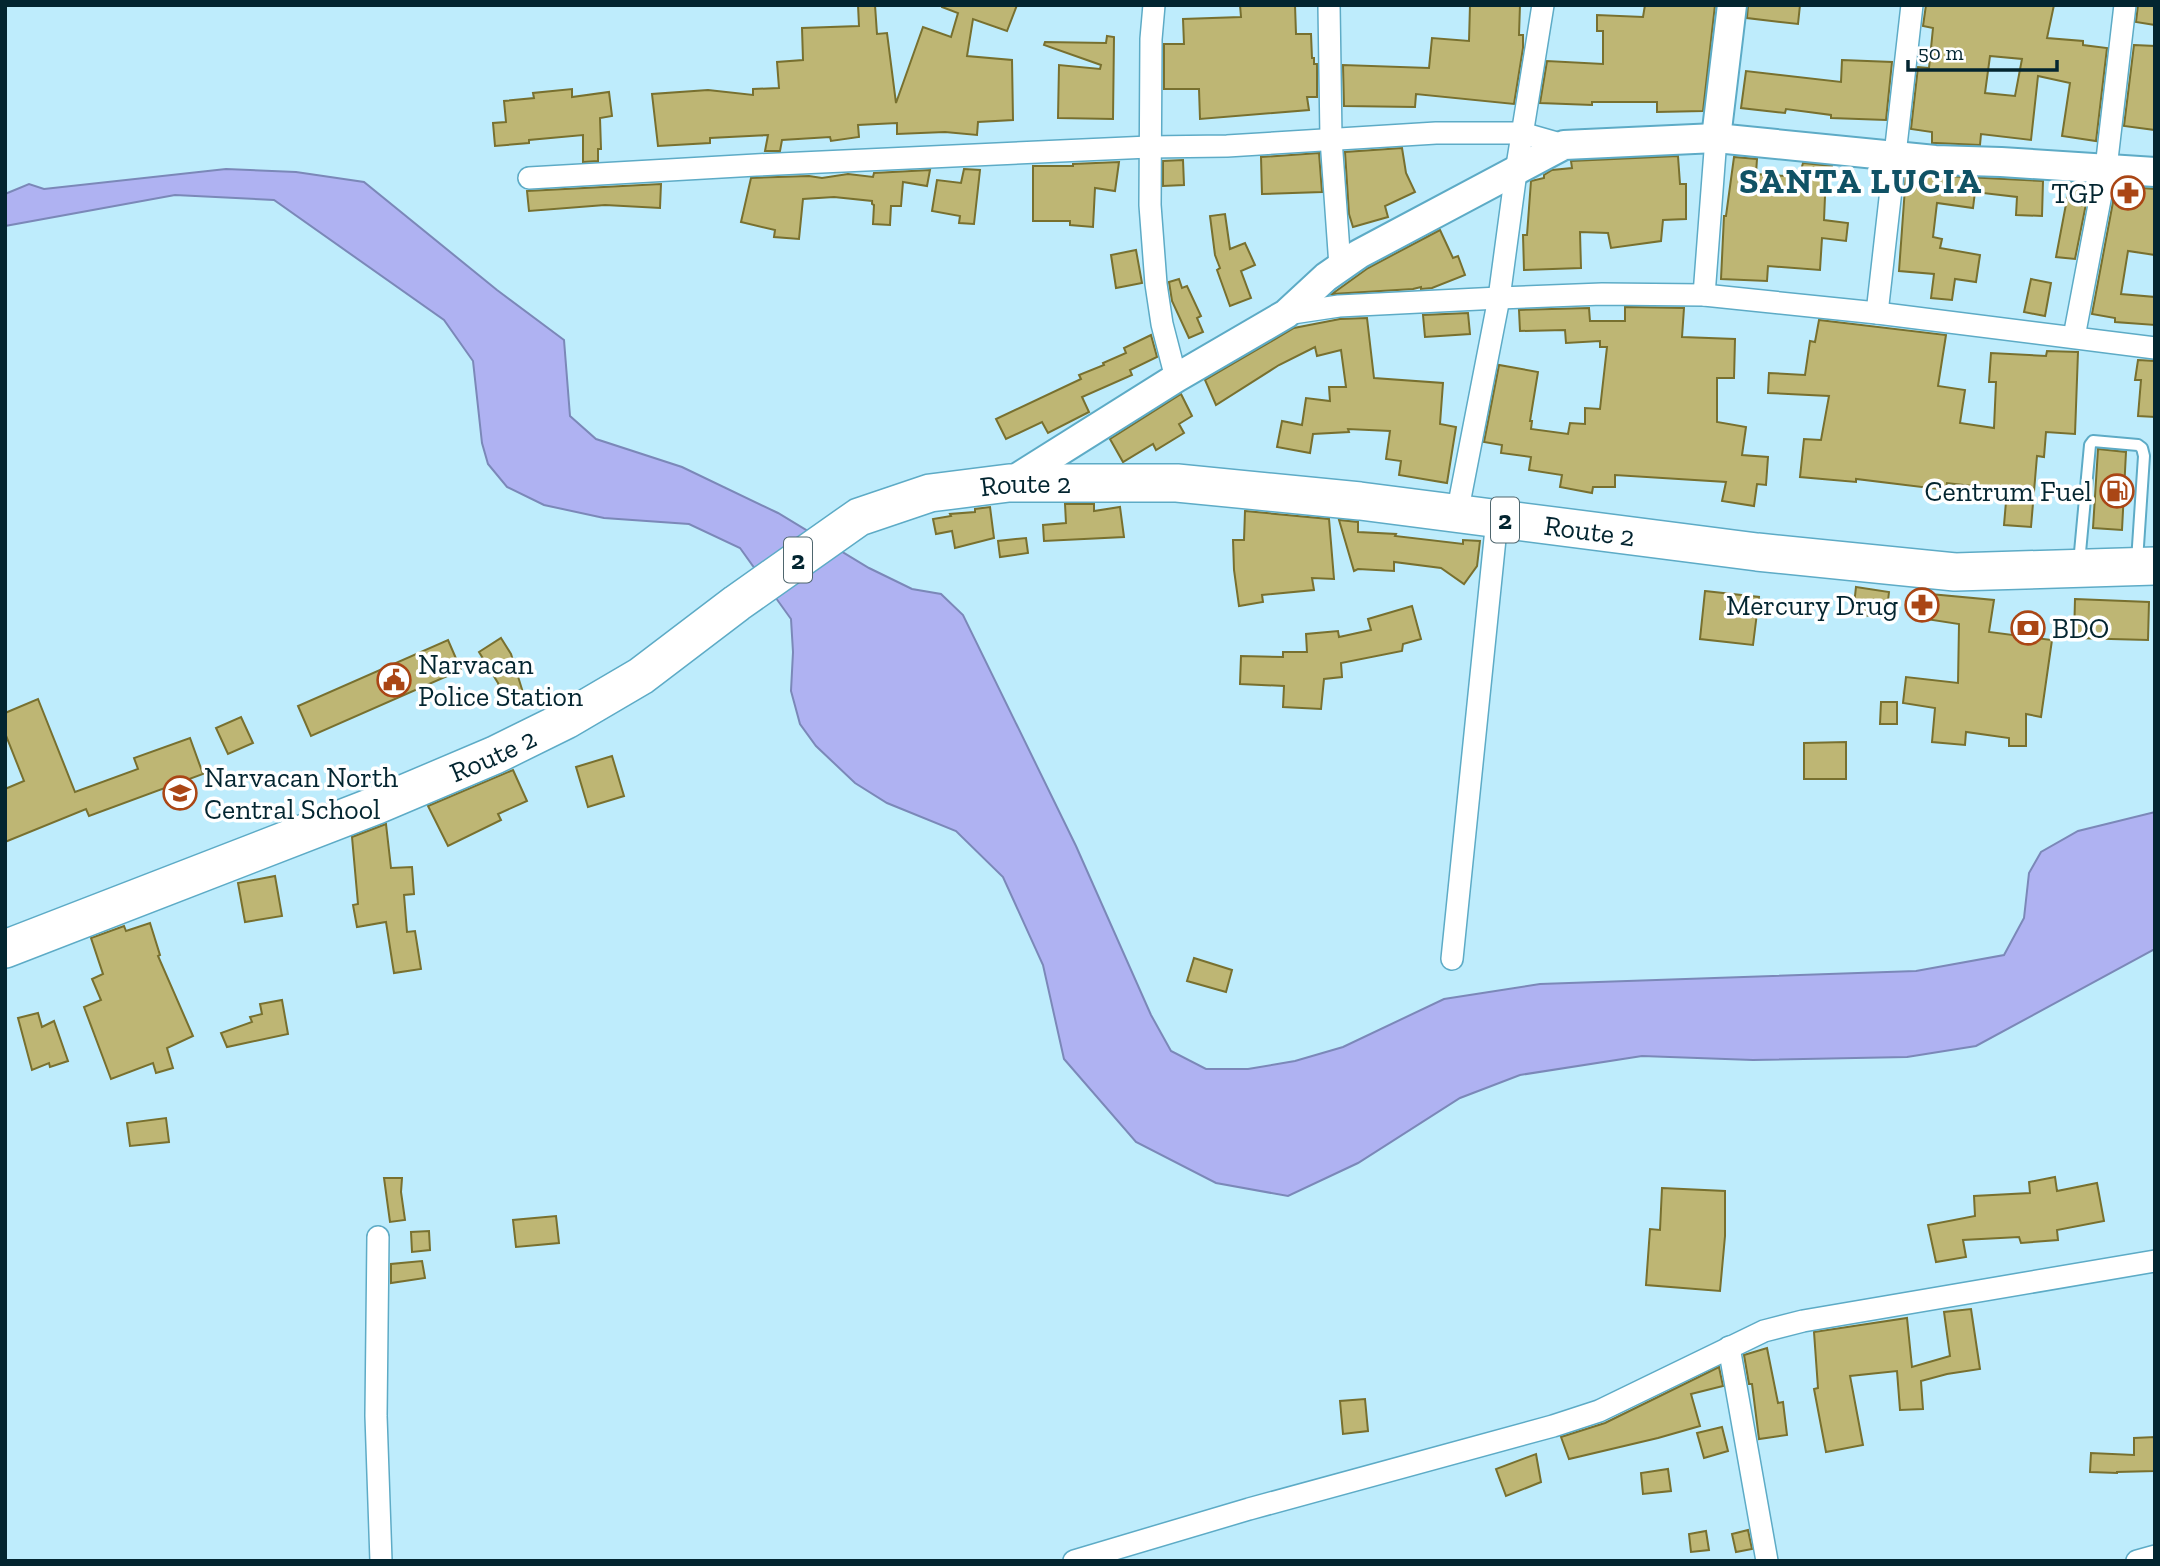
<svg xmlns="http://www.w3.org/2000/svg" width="2160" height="1566" viewBox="0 0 2160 1566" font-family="'Zilla Slab',serif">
<rect width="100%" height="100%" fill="#beecfc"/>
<polygon fill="#afb2f2" stroke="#7b88b8" stroke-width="2" points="226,169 296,172 364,182 497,290 564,340 570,416 596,439 682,467 778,513 869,568 912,589 941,594 963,615 1076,846 1151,1015 1171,1051 1206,1069 1248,1069 1295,1061 1343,1047 1444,999 1540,984 1916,971 2004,955 2024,918 2029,873 2041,852 2078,831 2155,812 2155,949 1976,1046 1907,1057 1753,1060 1642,1056 1520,1075 1460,1098 1358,1163 1288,1196 1216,1183 1136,1142 1064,1059 1043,965 1003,877 956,831 887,803 855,783 816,746 800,724 791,691 793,652 791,619 740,548 689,524 604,518 544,505 507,487 488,464 482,443 473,361 444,320 274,200 175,195 5,226 5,194 29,184 44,189"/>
<g fill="#beb674" stroke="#78702f" stroke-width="2" fill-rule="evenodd">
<polygon points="858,5 875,5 877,34 887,33 896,103 923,27 951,37 958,13 942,7 942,5 1017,5 1007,31 973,19 967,56 1012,60 1013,120 978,122 977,135 945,132 897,134 897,123 858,125 859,137 831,141 830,137 782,140 780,151 765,151 768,135 710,138 710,143 658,146 652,94 708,90 753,95 753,89 779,88 777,62 803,60 802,28 859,26"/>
<polygon points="1240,5 1295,5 1296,34 1311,34 1312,58 1314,58 1314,64 1317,64 1317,97 1307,97 1309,110 1200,119 1199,89 1164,89 1164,44 1184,44 1183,19 1241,17"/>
<polygon points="1470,5 1520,5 1519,35 1523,35 1523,48 1514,104 1416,94 1415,107 1344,106 1343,65 1429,68 1432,38 1469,41"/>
<polygon points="1645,5 1715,5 1703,111 1657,112 1657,102 1592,102 1592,105 1540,103 1547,61 1603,64 1603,31 1597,31 1597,15 1643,17"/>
<polygon points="1748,5 1800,5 1798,24 1747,18"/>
<path d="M1926,5h128l-7,33 36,3v4l24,3 -11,93 -34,-5 8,-53 -32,-7 -7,64 -50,-6 -1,11 -44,-2h-4v-11l-21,-3 7,-62 11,1 4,-40 -10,-2zM1990,56l32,3 -7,37 -30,-3z"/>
<polygon points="2138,5 2155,5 2155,25 2136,22"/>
<polygon points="1107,36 1114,37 1113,119 1058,118 1059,65 1100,69 1101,65 1044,45 1045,42 1106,43"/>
<polygon points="2134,45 2155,46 2155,130 2124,126"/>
<polygon points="1842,60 1892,62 1886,120 1831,118 1831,115 1786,109 1785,113 1741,108 1746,71 1841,82"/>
<polygon points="572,89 572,97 609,92 612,116 600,118 601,149 598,149 598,161 583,162 583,135 529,140 529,143 495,146 493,123 506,122 504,101 534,98 533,93"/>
<polygon points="1402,148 1406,173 1415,192 1385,206 1388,217 1353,227 1349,214 1345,152"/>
<polygon points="1319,153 1322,192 1262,194 1261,157"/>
<polygon points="1678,156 1680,184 1686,184 1686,219 1663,220 1661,241 1611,248 1608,233 1580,232 1581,268 1524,270 1523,235 1527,235 1531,181 1544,178 1544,175 1552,170 1572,168 1571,161"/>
<polygon points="1734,157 1757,159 1756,174 1799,177 1803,163 1832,166 1830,174 1826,173 1824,220 1848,223 1846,241 1822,238 1820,270 1768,266 1767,281 1721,279 1724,216 1726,216"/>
<polygon points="1183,160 1184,185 1163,186 1163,161"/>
<polygon points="1119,162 1115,191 1095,188 1093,227 1070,225 1070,221 1033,221 1033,166 1073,166 1073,164"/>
<polygon points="964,169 980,170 974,224 959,223 960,216 932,211 937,180 961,183"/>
<polygon points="930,170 927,186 903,182 901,206 891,206 890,225 873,224 874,205 872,204 872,201 834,197 803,199 799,239 774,237 775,230 741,222 751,178 809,176 822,178 848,174 873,177 874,173"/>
<polygon points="1906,174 2043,181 2042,216 2016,215 2017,197 1975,192 1973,208 1937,203 1933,237 1942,239 1940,248 1980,255 1976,282 1955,279 1952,300 1931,298 1934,274 1899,271"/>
<polygon points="2070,183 2090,184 2075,259 2056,257"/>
<polygon points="661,184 660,208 605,205 529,211 527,191"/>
<polygon points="2116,186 2155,189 2155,255 2128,251 2121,294 2155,297 2155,325 2115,322 2115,318 2092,314"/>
<polygon points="1225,214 1230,249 1245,243 1255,265 1241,271 1251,298 1230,306 1217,270 1220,268 1215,255 1210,216"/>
<polygon points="1440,230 1453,258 1458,256 1465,275 1432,288 1421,289 1421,287 1413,289 1332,294 1368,268"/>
<polygon points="1136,250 1142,283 1116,288 1111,255"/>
<polygon points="1179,279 1182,288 1187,286 1201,316 1197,318 1203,332 1189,338 1172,301 1169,282"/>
<polygon points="2031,279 2051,283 2045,316 2024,312"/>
<polygon points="1625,307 1684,308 1682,337 1735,339 1734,378 1717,378 1717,422 1746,427 1742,455 1768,457 1766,485 1757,484 1754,506 1722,501 1726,482 1615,475 1615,487 1593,487 1592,493 1560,487 1562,475 1529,470 1531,457 1501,453 1502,445 1484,442 1499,365 1538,372 1530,421 1532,421 1531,429 1568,434 1570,423 1585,424 1585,408 1600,409 1607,347 1600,347 1600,341 1566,343 1565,330 1520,331 1519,310 1589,308 1590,321 1625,321"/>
<polygon points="1468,313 1470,334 1425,337 1423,315"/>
<polygon points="1367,318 1374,378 1443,383 1440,424 1456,427 1447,483 1399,475 1401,461 1386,459 1390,431 1348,429 1349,432 1313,434 1310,453 1277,447 1282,421 1302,425 1306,398 1330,401 1329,387 1346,387 1341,350 1317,356 1315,347 1279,365 1216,405 1205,380 1294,328 1340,319"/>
<polygon points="1819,320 1946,335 1938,386 1965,390 1960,423 1994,428 1996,382 1989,382 1991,353 2046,356 2047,351 2078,352 2075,434 2046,432 2044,457 2037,456 2031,527 2004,525 2007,490 1947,483 1946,490 1856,479 1856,482 1800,477 1804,439 1821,440 1829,396 1768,393 1769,373 1805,375 1810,341 1815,342"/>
<polygon points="1151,335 1157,357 1130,370 1132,375 1082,397 1089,412 1048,433 1042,422 1006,439 996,419 1081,379 1079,375 1104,365 1103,363 1126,353 1124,348"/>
<polygon points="2138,360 2155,361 2155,417 2138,416 2141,380 2135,380"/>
<polygon points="1181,394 1192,416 1179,424 1184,433 1156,450 1153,444 1123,462 1110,439"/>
<polygon points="2098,449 2126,452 2122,530 2093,528"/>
<polygon points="1065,504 1094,504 1094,511 1120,507 1124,537 1044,541 1043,525 1066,523"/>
<polygon points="990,507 994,538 955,548 952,531 936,534 933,519 951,516 950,514 975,512 975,509"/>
<polygon points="1245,511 1329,519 1334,579 1312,578 1314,590 1262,595 1263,602 1239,606 1234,570 1233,540 1244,540"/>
<polygon points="1339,520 1358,522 1358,532 1396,534 1395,536 1463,544 1463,540 1480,541 1477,566 1464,584 1441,568 1394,562 1394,571 1358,569 1354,571"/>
<polygon points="1026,538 1028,553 1000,557 998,541"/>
<polygon points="1856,587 1889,592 1886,618 1853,614"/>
<polygon points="1705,591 1759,597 1753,645 1700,639"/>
<polygon points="1930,594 1994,600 1989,632 2052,640 2041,717 2026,714 2026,746 2009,746 2009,738 1966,732 1965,745 1932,742 1935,708 1903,703 1906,677 1958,683 1959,624 1926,619"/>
<polygon points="2075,599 2149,602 2148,640 2074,638"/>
<polygon points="1412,606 1421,639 1403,644 1402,651 1341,663 1342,677 1324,679 1321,709 1283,707 1284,686 1240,684 1241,656 1283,657 1283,652 1307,652 1306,634 1338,631 1339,637 1371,630 1368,619"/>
<polygon points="501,638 511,654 525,699 505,705 498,683 479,652"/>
<polygon points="448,640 461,670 311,736 298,706"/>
<polygon points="38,699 75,792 138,769 134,758 190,738 203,774 89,816 86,809 5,842 5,789 24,781 5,733 5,713"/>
<polygon points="1881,702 1897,702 1897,724 1880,724"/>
<polygon points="241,717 253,743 228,754 216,728"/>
<polygon points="1846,742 1846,779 1804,779 1804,743"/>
<polygon points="612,756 624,796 588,807 576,767"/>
<polygon points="513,770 527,801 498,814 501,820 448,846 428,806"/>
<polygon points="386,824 391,868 412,867 414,894 404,895 407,932 415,931 421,969 394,973 386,922 357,927 353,905 358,904 352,837"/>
<polygon points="275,876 282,916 245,922 238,883"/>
<polygon points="150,923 160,955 158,956 193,1036 167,1048 173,1068 156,1073 153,1063 111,1079 84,1007 101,1000 92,979 103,974 91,938 124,926 126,931"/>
<polygon points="1194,958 1232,970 1226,992 1187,981"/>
<polygon points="282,1000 288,1034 227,1047 221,1033 252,1022 250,1017 262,1014 260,1004"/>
<polygon points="38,1013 42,1027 54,1021 68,1061 50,1067 49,1063 32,1070 18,1018"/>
<polygon points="166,1118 169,1142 130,1146 127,1123"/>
<polygon points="2055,1177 2057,1191 2097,1183 2104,1221 2057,1230 2058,1240 2021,1243 2019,1237 1963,1240 1966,1257 1936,1262 1928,1225 1975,1216 1974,1196 2030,1193 2029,1182"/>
<polygon points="384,1178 402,1178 401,1192 405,1220 390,1222"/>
<polygon points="1662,1188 1725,1191 1725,1236 1720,1291 1646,1285 1650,1229 1660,1230"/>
<polygon points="556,1216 559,1243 516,1247 513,1220"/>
<polygon points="429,1231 430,1250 412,1252 411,1232"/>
<polygon points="422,1261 425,1278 391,1283 391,1264"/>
<polygon points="1971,1309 1980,1369 1947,1374 1921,1381 1923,1409 1900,1410 1897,1371 1850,1376 1863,1445 1826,1452 1814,1389 1818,1388 1814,1332 1907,1318 1912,1367 1950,1356 1944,1312"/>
<polygon points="1767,1348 1778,1403 1783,1402 1787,1435 1759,1439 1752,1384 1749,1384 1744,1355"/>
<polygon points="1719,1367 1723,1386 1691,1394 1700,1426 1658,1438 1569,1459 1561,1437 1605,1423"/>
<polygon points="1365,1399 1368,1431 1343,1434 1340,1401"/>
<polygon points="1722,1427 1728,1451 1704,1458 1697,1433"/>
<polygon points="2155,1437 2155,1471 2117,1472 2117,1473 2090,1472 2091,1453 2134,1455 2134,1438"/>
<polygon points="1536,1454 1541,1482 1506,1496 1496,1469"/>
<polygon points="1668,1469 1671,1491 1643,1494 1641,1473"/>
<polygon points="1748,1530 1752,1549 1736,1552 1732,1534"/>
<polygon points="1706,1531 1709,1550 1691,1552 1689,1534"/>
</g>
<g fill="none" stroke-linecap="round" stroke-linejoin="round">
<defs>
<polyline id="lane" points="2079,563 2090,445 2093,441 2138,445 2142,448 2144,456 2137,561"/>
<g id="street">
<polyline points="1154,5 1151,39 1150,205 1156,284 1162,324 1176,378"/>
<polyline points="1329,5 1331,139 1340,266"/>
<polyline points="529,178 756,165 1149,147 1227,146 1436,133 1522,133 1564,145"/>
<polyline points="1704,295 1716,138"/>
<polyline points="1877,313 1912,5"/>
<polyline points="1286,314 1339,306 1499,298 1602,294 1704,295 1877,313 2155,348"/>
<polyline points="2074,337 2106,168 2125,5"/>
<polyline points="1457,514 1499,298 1516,172 1543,5"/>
<polyline points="1452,959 1497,519"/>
<polyline points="378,1237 376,1416 381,1561"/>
<polyline points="1729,1347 1767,1561"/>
<polyline points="1074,1561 1249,1509 1553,1426 1599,1411 1764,1331 1803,1321 2155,1261"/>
<polyline points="2137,1561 2155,1556"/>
</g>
<g id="secondary">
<polyline points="1716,138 1732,5"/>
<polyline points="1009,483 1176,378 1286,314 1326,277 1359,254 1564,145 1716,138 1935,160 2001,162 2155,172"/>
</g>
<g id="highway">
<path id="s1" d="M5,949l372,-144 118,-50 71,-35 75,-44 96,-73 122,-86 71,-24 79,-10h168l183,18 397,51 198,20 200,-6"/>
</g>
</defs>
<use href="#lane" stroke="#5dabc6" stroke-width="14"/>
<use href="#street" stroke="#5dabc6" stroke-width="24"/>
<use href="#secondary" stroke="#5dabc6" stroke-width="32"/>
<use href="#highway" stroke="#5dabc6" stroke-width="40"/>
<use href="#lane" stroke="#fff" stroke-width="10"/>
<use href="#street" stroke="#fff" stroke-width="21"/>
<use href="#secondary" stroke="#fff" stroke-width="28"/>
<use href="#highway" stroke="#fff" stroke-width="37"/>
</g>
<defs>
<symbol id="pharmacy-ring" viewBox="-11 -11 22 22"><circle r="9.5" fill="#fff" stroke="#aa4615" stroke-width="1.5"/><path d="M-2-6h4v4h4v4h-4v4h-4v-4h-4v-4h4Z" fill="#aa4615"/></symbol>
<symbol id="fuel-ring" viewBox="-11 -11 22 22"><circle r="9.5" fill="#fff" stroke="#aa4615" stroke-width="1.5"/><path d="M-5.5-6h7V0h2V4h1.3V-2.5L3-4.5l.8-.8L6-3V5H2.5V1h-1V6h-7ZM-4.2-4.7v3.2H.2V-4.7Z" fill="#aa4615"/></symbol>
<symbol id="bank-ring" viewBox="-11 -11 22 22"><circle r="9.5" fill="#fff" stroke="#aa4615" stroke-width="1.5"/><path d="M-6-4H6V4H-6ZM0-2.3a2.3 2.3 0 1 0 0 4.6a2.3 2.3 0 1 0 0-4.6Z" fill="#aa4615"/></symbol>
<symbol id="civic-ring" viewBox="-11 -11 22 22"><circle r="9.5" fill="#fff" stroke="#aa4615" stroke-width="1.5"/><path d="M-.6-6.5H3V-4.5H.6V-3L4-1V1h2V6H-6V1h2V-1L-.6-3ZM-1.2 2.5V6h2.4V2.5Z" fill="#aa4615"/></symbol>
<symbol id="school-ring" viewBox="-11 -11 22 22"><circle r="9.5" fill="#fff" stroke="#aa4615" stroke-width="1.5"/><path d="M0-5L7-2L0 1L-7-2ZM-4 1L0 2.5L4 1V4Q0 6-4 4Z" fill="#aa4615"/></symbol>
</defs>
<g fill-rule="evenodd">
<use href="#pharmacy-ring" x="2109" y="174" width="38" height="38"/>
<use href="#fuel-ring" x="2098" y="472" width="38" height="38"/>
<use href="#pharmacy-ring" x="1903" y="586" width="38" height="38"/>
<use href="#bank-ring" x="2009" y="609" width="38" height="38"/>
<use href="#civic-ring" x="375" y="661" width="38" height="38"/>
<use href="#school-ring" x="161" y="774" width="38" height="38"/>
</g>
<g text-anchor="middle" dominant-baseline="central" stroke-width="7" stroke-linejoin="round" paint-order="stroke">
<g fill="#fff" stroke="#4f666e" stroke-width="2">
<rect x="1491" y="497.5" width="28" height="45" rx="5"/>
<rect x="784" y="537.5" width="28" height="45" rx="5"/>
</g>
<g font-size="26" font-weight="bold" fill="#032530">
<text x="1505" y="520">2</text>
<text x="798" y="560">2</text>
</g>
<g font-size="28" fill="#032530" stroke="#fff" text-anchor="end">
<text x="2104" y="193">TGP</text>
<text x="2092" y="491">Centrum Fuel</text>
<text x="1898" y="605">Mercury Drug</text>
<text x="2052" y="628" text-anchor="start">BDO</text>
<text x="418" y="664" text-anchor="start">Narvacan<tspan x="418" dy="32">Police Station</tspan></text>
<text x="204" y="777" text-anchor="start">Narvacan North<tspan x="204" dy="32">Central School</tspan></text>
</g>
<g font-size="28" fill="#032530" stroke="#fff">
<text stroke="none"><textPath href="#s1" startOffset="1134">Route 2</textPath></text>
<text stroke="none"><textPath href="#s1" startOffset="1701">Route 2</textPath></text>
<text stroke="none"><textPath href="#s1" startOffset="525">Route 2</textPath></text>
</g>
<g font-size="35" font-weight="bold" letter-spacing="2" fill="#105265" stroke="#fff">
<text x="1861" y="181">SANTA LUCIA</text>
</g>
</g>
<rect width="2160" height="1566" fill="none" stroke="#032530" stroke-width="14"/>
<path d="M1908 60v10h149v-10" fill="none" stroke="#032530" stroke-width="3.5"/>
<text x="1918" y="60" font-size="21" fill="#032530" stroke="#ffffff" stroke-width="5" paint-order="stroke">50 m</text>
</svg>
